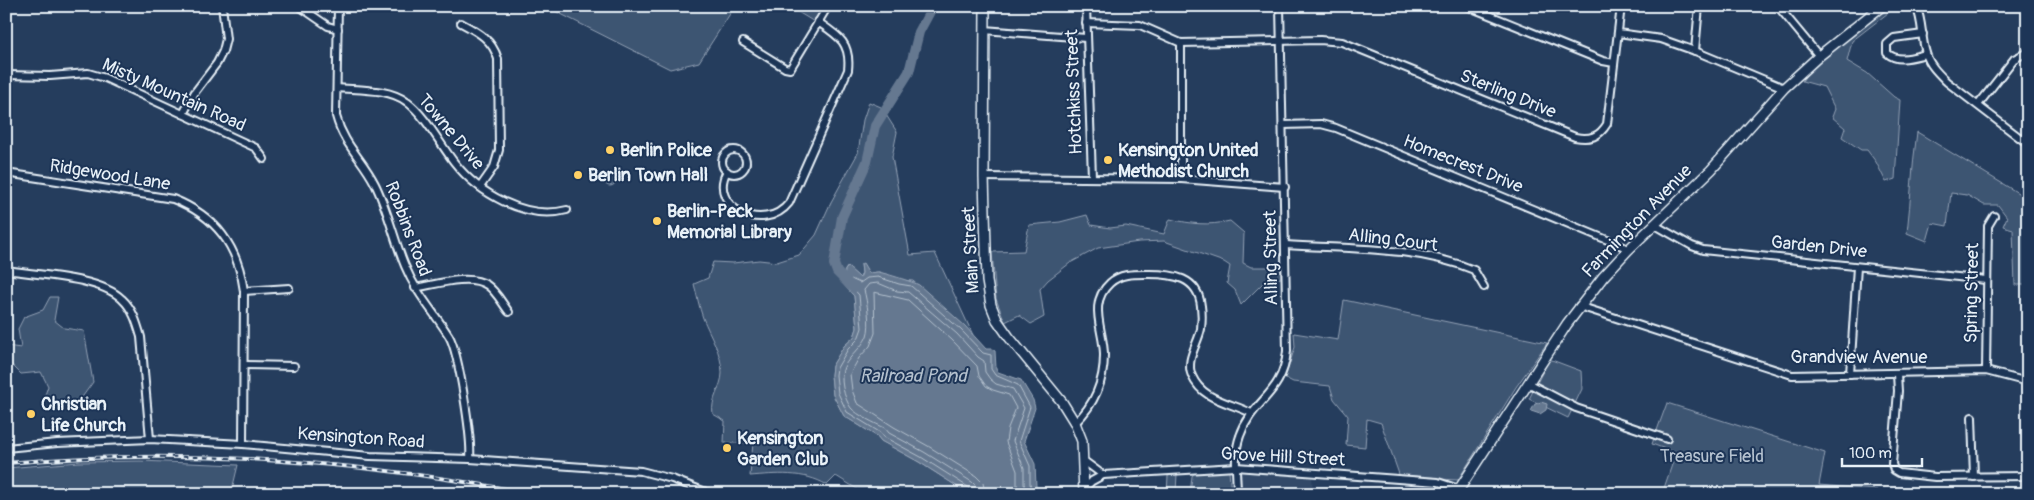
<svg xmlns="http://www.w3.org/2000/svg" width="2034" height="500" viewBox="0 0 2034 500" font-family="Pangolin,sans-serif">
<rect width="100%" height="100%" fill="#253d5d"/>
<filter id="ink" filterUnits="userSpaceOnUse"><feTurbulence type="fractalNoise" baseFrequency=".02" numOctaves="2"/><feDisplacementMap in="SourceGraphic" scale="10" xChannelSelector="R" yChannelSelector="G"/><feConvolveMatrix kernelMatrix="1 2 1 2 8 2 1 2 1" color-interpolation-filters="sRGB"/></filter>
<g filter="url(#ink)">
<polygon fill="#334a68" points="1243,471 1312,476 1313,494 1241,494 1240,475"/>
<g fill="#3e5472" stroke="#93a2b5">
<polygon points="545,6 735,6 699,62 670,69"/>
<polygon points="788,6 826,6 816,23"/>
<polygon points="1890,6 1897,6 1852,41 1847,61 1867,73 1894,97 1900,100 1895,179 1886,182 1876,162 1867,150 1861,150 1842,137 1845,128 1832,117 1835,109 1824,87 1802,81 1812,67"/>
<path d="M869,102l12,5 16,25 -5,25 18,98 25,-2 38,82 -60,-54 -13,-1 -21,-8 -10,1 -8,-9 1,9 -2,5 -13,-11 -2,3 -1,15 10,11 3,32 -3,9 -10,9 -12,20 -1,9 2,20 11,21 34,21 3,4 38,21 50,32h-60v-3h-11l-21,-4 -20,2 -21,-13 -9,9c-23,-14 -51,-11 -77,-9l3,-33h-29l1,-22 -12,-7c-3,-15 9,-27 9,-41 0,-19 -12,-38 -19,-55 -4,-11 -6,-23 -9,-34l14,-6 5,-16 20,1 26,-3 18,2 22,-7 17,-20 15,-33 27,-49 5,-33z"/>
<path d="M1917,132l111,67v86h-13l-2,-56 -10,-3 4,-9 -9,-12h-14l-17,-10 -16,-2 -4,33 -15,-3 -5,18 -20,-8c4,-34 5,-68 10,-101z"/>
<circle cx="610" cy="180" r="6"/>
<path d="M1087,215l4,10 19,3 16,-2 38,8 6,-15c21,5 39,7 60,2l14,12 -1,30 8,4h30v11l-15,2 -25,25 -6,-15 -8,-7 3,-17 -6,-4 -60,-21 -25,1 -41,6 -28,15 -22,17 -8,9 4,28 -13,7 -12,-9 -14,7 -9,-23 -4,-47 32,-1 5,-26 31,-3z"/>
<polygon points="50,297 58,297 54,320 64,328 84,331 93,382 75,407 51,403 45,395 48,386 41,372 21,374 9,362 6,362 6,346 21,348 18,329 24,317 43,310"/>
<polygon points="1344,300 1547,343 1516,387 1458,480 1400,477 1381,423 1367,419 1365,447 1346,445 1348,416 1334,399 1330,386 1293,382 1285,378 1295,347 1294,333 1338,340"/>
<polygon points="1549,359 1581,371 1582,389 1568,418 1529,399"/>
<polygon points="1667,403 1825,453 1819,485 1877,490 1877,494 1662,494 1676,453 1652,444"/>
<polygon points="140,461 238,465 231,494 6,494 6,468 79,462"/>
<polygon points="1229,471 1231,494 1190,494 1192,476 1195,472"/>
<polygon points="1177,474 1176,492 1178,494 1167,494 1168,476"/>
</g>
<g fill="#657890" stroke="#99a8ba">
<path d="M863,263l6,10c3,0 5,-1 8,-1 2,-1 39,11 42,13l46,41 21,23h6l3,2 1,17 2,4 23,8 12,20 2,8 -11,33 11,23 1,22 5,8h-72l-50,-32 -38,-21 -3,-4 -34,-21 -11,-21 -2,-20 1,-9 12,-20 10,-9 3,-9 -3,-32 -10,-11 1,-15 3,-3 12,11 2,-5 -1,-9z"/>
<polygon points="1541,402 1547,404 1546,410 1540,414 1531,411 1535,404"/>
</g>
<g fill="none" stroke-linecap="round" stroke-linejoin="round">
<g stroke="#b4c1ce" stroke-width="1">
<polyline points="971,494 968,487 921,457 884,437 881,433 847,412 838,393 836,375 837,368 848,349 858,339 862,328 859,295 849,284 851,279 860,283 867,278 878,277 899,284 911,286 961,330 983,353 991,355 991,369 995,375 1018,385 1030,407 1019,441 1030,466 1030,484 1034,494"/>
<path d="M977,494v-7l-5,-5 -48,-30 -35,-19 -4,-5c-9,-4 -28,-13 -34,-20 -7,-9 -12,-31 -7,-41 6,-12 18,-19 23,-31 4,-11 0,-35 -3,-46l5,-6 9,-1 19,8 11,1 49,42 21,23 6,4 1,11 5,7 6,5 17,5 11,19 -11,33 11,27v16l3,10"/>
<polyline points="985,494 983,483 976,476 928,446 894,427 857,403 852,390 850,374 859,358 870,346 875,333 874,292 908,300 952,340 977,366 979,376 986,386 993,390 1009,395 1016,408 1008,428 1006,442 1017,471 1017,485 1019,494"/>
</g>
<polyline stroke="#657890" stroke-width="10" points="853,288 837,272 834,264 842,217 867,162 875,126 909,72 919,32 933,6"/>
<defs>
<g id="minor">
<polyline points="299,6 328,26 338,29"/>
<path d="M338,6l-2,110c8,30 26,42 39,68 13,26 19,56 30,82 11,27 29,46 44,70 10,17 23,103 21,123"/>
<polyline points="1086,6 1092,177"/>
<polyline points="1467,6 1603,61 1614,63"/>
<path d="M1916,6c7,15 5,32 10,47 3,12 13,21 21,29l81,62"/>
<polyline points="1781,10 1819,56"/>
<path d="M461,23c17,9 31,16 37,36l1,91 -5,17 -14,20"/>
<path d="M1086,23l54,2 41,18 139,-3 22,2 233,95c15,3 24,0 32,-13l14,-118"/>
<polyline points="984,30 1086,38"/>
<polyline points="1618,33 1661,39 1695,51 1784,88"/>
<path d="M1923,34l-29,4 -7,6v9c11,10 26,4 39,1"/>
<polyline points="743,42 785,68 790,69 828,6"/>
<polyline points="1181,43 1181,179"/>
<polyline points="1695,51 1699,6"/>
<polyline points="6,75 50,76 88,73 105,78 256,148 264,159"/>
<path d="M337,88c22,2 52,0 70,14 18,13 33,42 47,60 24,31 72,59 113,48"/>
<polyline points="1978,105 2014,59 2028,52"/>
<polyline points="183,114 195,92 217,63 223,51 226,39 222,6"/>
<polyline points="1283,125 1321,124 1336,128 1622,246 1628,250"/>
<circle cx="734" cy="162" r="12"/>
<path d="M727,171c-20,36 37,64 62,32l59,-133c3,-27 -9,-34 -30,-48"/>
<path d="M6,173l167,26c43,17 65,47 71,92l-1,153"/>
<polyline points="984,177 1181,179 1285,187"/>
<polyline points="1655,225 1692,246 1703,250 1986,280"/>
<path d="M1286,245c62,4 130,1 188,25l10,17"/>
<path d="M6,270c32,5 94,7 116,29 11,10 15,24 19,38l9,102"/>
<path d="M415,288c19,-3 54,-15 72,-3 9,6 15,18 22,27"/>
<polyline points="244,291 289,288"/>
<polyline points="1579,306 1792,375 1986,371 2028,382"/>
<polyline points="244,365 294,366"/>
<polyline points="1986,371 1988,226 1994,216"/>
<polyline points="1850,374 1857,267"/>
<polyline points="1897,374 1898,391 1892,464 1894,470 1899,473 1935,477 2028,476"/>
<polyline points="1528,383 1576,408 1667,439"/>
<polyline points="1972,417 1974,477"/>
<path d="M1075,423c19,-18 29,-42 29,-68 0,-25 -17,-51 6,-72 11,-10 25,-9 39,-9 24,0 49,3 52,32 1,7 1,15 0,23 -3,15 -16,31 -9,47 11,25 38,26 59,37"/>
<polyline points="6,448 57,443 150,439 243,444 370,456 470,459 641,471 672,479 711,494"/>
<polyline points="1084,461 1103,475 1236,467 1438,482 1459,489"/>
<polyline points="1084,489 1092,481 1103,475"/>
<path d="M1237,494c0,-19 -4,-39 3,-58 12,-36 43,-41 47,-85l-7,-345"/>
</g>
<g id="major">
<polyline points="985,6 984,177 987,281 991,305 997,320 1009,337 1062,402 1075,423 1082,441 1084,494"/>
<polyline points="1456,494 1567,324 1603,277 1628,250 1711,170 1784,88 1819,56 1882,6"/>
</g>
</defs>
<use href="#minor" stroke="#e8f1f8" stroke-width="10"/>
<use href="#major" stroke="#e8f1f8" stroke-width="12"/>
<use href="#minor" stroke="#1d3557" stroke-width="6"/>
<use href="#major" stroke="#1d3557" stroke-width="9"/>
<defs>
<path id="rail" d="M6,463c177,-15 353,-3 527,31"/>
</defs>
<use href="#rail" stroke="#e8f1f8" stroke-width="4"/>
<use href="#rail" stroke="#1d3557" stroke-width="2" stroke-dasharray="5.5" stroke-linecap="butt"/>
</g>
</g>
<g fill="#ffd166" stroke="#1d3557" stroke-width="2">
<circle cx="610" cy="150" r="5"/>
<circle cx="1108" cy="160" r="5"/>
<circle cx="578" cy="175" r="5"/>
<circle cx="657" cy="221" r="5"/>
<circle cx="31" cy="414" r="5"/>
<circle cx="727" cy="448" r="5"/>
</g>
<g text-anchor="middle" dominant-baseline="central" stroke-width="4" stroke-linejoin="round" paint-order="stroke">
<g font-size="18" fill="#e8f1f8" stroke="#1d3557">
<text transform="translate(1074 92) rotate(-92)">Hotchkiss Street</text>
<text transform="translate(1508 94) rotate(22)">Sterling Drive</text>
<text transform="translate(174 95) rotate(24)">Misty Mountain Road</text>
<text transform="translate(451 132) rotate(50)">Towne Drive</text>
<text transform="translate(1463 164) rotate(22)">Homecrest Drive</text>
<text transform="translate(110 175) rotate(9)">Ridgewood Lane</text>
<text transform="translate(1637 221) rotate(-46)">Farmington Avenue</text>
<text transform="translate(408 229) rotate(69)">Robbins Road</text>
<text transform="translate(1393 240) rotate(7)">Alling Court</text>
<text transform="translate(1819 247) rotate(6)">Garden Drive</text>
<text transform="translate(971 250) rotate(-93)">Main Street</text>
<text transform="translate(1271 258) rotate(-91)">Alling Street</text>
<text transform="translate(1972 293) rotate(-89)">Spring Street</text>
<text x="1859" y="357">Grandview Avenue</text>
<text transform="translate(361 438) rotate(4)">Kensington Road</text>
<text transform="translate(1283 457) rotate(3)">Grove Hill Street</text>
</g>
<g font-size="18" font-weight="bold" fill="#e8f1f8" stroke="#1d3557" text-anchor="start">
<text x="620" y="150">Berlin Police</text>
<text x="1118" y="150">Kensington United<tspan x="1118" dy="21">Methodist Church</tspan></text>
<text x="588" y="175">Berlin Town Hall</text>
<text x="667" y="211">Berlin-Peck<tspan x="667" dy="21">Memorial Library</tspan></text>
<text x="41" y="404">Christian<tspan x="41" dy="21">Life Church</tspan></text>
<text x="737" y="438">Kensington<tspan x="737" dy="21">Garden Club</tspan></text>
</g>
<g font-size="18" fill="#b5c2d0" stroke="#1d3557">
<text x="1712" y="456">Treasure Field</text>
</g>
<g font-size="19" font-style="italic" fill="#b4c1ce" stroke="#1d3557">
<text x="913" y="376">Railroad Pond</text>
</g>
</g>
<rect width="2034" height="500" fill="none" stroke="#1d3557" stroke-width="25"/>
<rect x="12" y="12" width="2009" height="475" fill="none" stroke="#e8f1f8" stroke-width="2" filter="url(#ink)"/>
<path d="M1842 458v8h80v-8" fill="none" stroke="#e8f1f8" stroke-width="2.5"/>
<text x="1849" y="458" font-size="15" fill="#e8f1f8" stroke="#1d3557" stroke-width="4" paint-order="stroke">100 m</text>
</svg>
